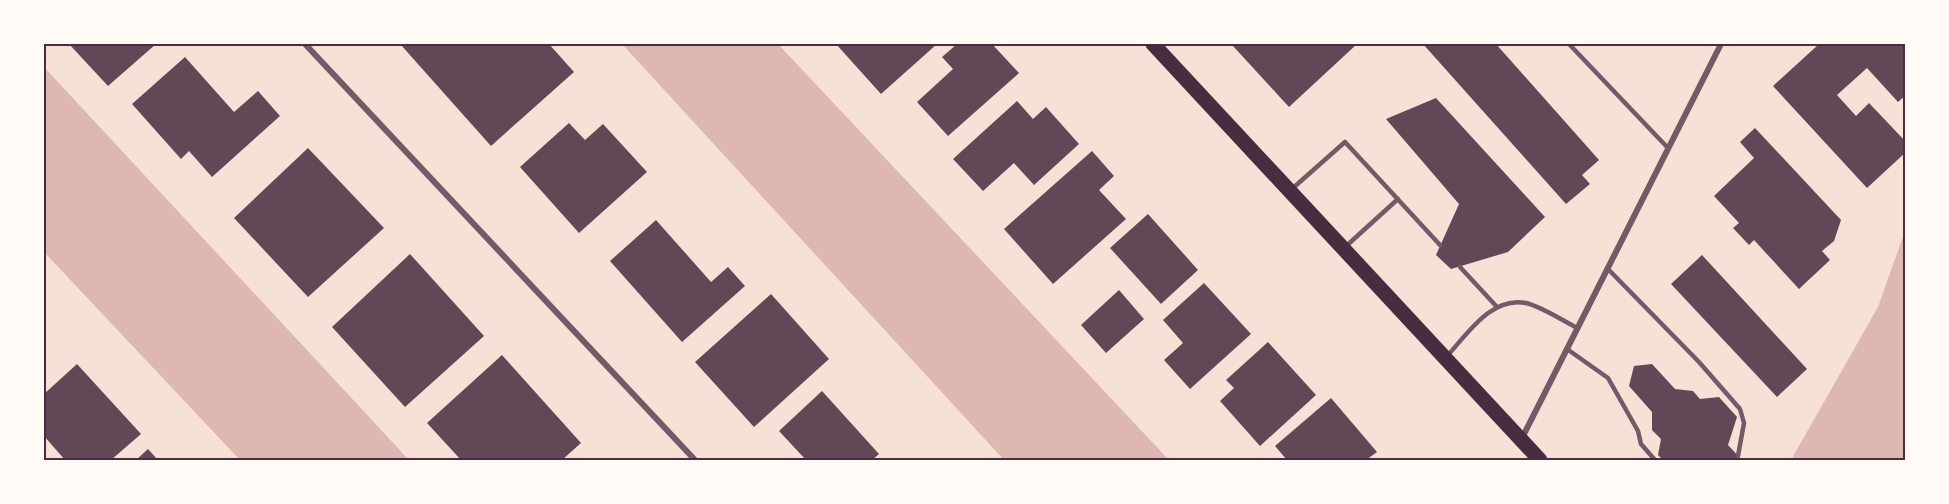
<svg xmlns="http://www.w3.org/2000/svg" width="1949" height="504" viewBox="0 0 1949 504" font-family="'Alegreya Sans',sans-serif">
<rect width="100%" height="100%" fill="#f7e1d7"/>
<g fill="#dcb8b0">
<polygon points="622,44 778,44 1169,460 1004,460"/>
<polygon points="44,67 409,460 240,460 44,252"/>
<polygon points="1905,231 1905,460 1791,460 1878,307"/>
</g>
<g fill="#644757">
<polygon points="69,44 156,44 108,86"/>
<polygon points="402,44 549,44 574,72 491,146 401,45"/>
<polygon points="836,44 937,44 881,94"/>
<polygon points="957,44 992,44 1019,73 948,136 917,102 953,69 942,57"/>
<polygon points="1235,44 1357,44 1289,107 1233,46"/>
<polygon points="1423,44 1496,44 1599,160 1582,175 1590,184 1566,204"/>
<polygon points="1819,44 1906,44 1906,95 1898,102 1867,68 1837,95 1856,116 1869,103 1906,142 1906,152 1867,188 1773,86"/>
<polygon points="185,57 234,112 258,91 280,116 212,177 189,151 181,159 132,104"/>
<polygon points="1436,98 1545,217 1508,252 1451,269 1436,255 1459,204 1386,119"/>
<polygon points="1017,101 1033,119 1046,107 1079,144 1034,185 1014,163 983,191 953,159"/>
<polygon points="569,123 585,140 603,124 647,172 579,233 520,167"/>
<polygon points="1755,128 1841,220 1834,241 1822,251 1830,260 1799,289 1754,240 1749,245 1733,228 1739,223 1714,196 1754,158 1740,142"/>
<polygon points="308,148 384,228 308,297 234,218"/>
<polygon points="1092,151 1114,176 1099,190 1126,219 1053,284 1004,229"/>
<polygon points="1148,214 1198,270 1161,304 1110,248"/>
<polygon points="656,220 711,282 728,267 745,286 682,342 610,261"/>
<polygon points="410,254 484,336 405,407 332,327"/>
<polygon points="1702,255 1807,369 1777,397 1671,284"/>
<polygon points="1204,283 1251,334 1190,389 1164,360 1183,343 1163,320"/>
<polygon points="1119,290 1144,319 1106,353 1081,325"/>
<polygon points="771,294 829,359 754,427 695,362"/>
<polygon points="1268,342 1316,395 1260,446 1220,401 1234,388 1226,380"/>
<polygon points="502,355 581,443 562,460 461,460 427,423"/>
<polygon points="77,364 141,434 111,460 65,460 44,436 44,394"/>
<polygon points="1652,364 1675,389 1693,391 1700,399 1719,397 1737,417 1728,445 1742,460 1663,460 1658,455 1661,439 1652,430 1652,412 1629,386 1634,366"/>
<polygon points="822,391 879,454 872,460 806,460 779,431"/>
<polygon points="1331,398 1377,452 1366,460 1287,460 1275,446"/>
<polygon points="148,449 158,460 136,460"/>
</g>
<g fill="none" stroke-linecap="round" stroke-linejoin="round">
<g stroke="#755966" stroke-width="4.5">
<polyline points="1569,44 1667,147"/>
<polyline points="1293,188 1345,142 1440,245"/>
<polyline points="1344,248 1398,199"/>
<polyline points="1460,267 1497,307"/>
<polyline points="1607,268 1699,362 1740,409 1744,423 1738,456"/>
<polyline points="1567,349 1608,378 1638,431 1641,444 1655,460"/>
<path d="M1448,355c20,-22 44,-59 78,-52 14,3 38,18 51,25"/>
</g>
<g stroke="#755966" stroke-width="6">
<polyline points="305,44 695,460"/>
<polyline points="1521,440 1721,44"/>
</g>
<polyline stroke="#4a2c40" stroke-width="15" points="1153,44 1540,460"/>
</g>
<rect width="1949" height="504" fill="none" stroke="#fffaf5" stroke-width="90"/>
<rect x="45" y="45" width="1859" height="414" fill="none" stroke="#4a2c40" stroke-width="2"/>
</svg>
